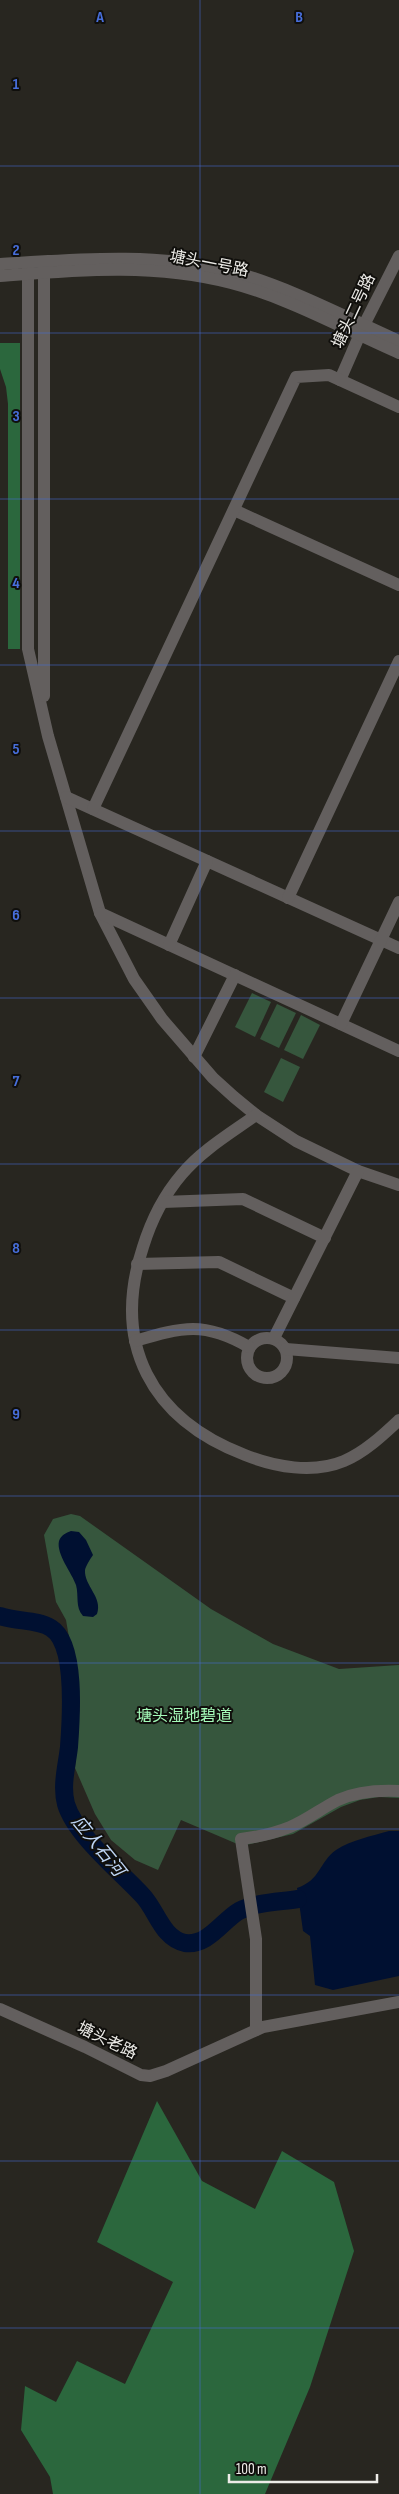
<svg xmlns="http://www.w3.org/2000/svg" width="399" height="2494" viewBox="0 0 399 2494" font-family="'Sofia Sans Condensed','Noto Sans SC',sans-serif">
<rect width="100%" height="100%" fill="#282620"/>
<g fill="#36563d">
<polygon points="252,993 271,1002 255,1037 235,1027"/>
<polygon points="277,1004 296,1013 279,1048 260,1039"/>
<polygon points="301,1015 320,1025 303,1059 284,1050"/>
<polygon points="281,1058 300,1067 283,1102 264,1092"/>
<polygon points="71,1514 80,1516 211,1609 273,1644 339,1669 399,1665 399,1798 379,1797 360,1800 341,1807 293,1834 242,1846 181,1820 158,1870 135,1860 111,1840 95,1814 75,1768 80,1701 66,1620 56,1602 44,1535 53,1519"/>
</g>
<g fill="#2b673d">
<polygon points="0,343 20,343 20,649 8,649 8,404 6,387 0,369"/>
<polygon points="157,2101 202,2181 255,2209 282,2151 334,2182 354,2251 310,2387 265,2494 53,2494 50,2477 21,2430 25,2386 56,2402 77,2361 125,2384 173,2282 97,2242"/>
</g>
<g fill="#001031">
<path d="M71,1531l8,1 7,8 7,15c-3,4 -7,11 -8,15 -1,16 18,27 12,44l-4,3 -10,-1c-8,-9 -4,-20 -7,-31 -4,-12 -20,-31 -17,-44 2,-6 7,-8 12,-10z"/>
<path d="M389,1831h10v145l-66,14 -18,-5 -5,-49 -7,-5 -6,-43c24,-8 22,-26 39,-38 15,-10 36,-14 53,-19z"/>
</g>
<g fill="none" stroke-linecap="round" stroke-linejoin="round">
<path stroke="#001031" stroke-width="18" d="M0,1616c16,6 37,3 51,12 26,16 20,92 18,119 -2,18 -8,39 -3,57 9,31 55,68 77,92 14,15 19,42 42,47 23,3 37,-22 54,-32 17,-9 41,-9 59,-12"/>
<g stroke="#635f5e" stroke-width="12">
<polyline points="28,265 28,649 48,736 100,913 134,979 162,1019 213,1078 234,1097 256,1115 296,1141 358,1171 399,1185"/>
<polyline points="340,380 364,325 399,256"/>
<polyline points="234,510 399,585"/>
<polyline points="44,696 44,263"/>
<polyline points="66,797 399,948"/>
<polyline points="93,809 296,377 329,375 399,407"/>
<polyline points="288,898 399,661"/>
<polyline points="100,913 399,1051"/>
<polyline points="169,945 207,861"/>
<polyline points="341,1024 399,902"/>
<polyline points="194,1057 235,975"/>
<path d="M256,1115c-25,18 -54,35 -74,59 -18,21 -31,47 -39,73 -32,97 8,172 102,208 30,12 68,19 99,6 21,-9 39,-26 55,-41"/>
<polyline points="163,1202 243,1199 325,1238"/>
<polyline points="137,1264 219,1262 294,1298"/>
<circle cx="267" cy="1358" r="20"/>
<polyline points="274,1338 358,1171"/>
<path d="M135,1341c48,-14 69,-20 114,6"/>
<polyline points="286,1349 399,1358"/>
<polyline points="0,2009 85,2047 141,2075 150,2076 166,2071 263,2027 399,2002"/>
<path d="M256,2030v-91l-15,-100c17,-2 34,-6 49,-12 17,-7 32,-19 48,-27 20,-9 40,-10 61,-9"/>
</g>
<g stroke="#635f5e" stroke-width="12">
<path d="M0,264c79,-5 157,-12 234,8 57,16 111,45 165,69"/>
<path d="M0,276c78,-6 154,-13 231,7 58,15 113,46 168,70"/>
</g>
</g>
<path fill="none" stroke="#476edb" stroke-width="1" stroke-opacity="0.55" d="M200,0v2494M0,166h399M0,333h399M0,499h399M0,665h399M0,831h399M0,998h399M0,1164h399M0,1330h399M0,1496h399M0,1663h399M0,1829h399M0,1995h399M0,2161h399M0,2328h399"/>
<g text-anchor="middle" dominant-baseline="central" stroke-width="4" stroke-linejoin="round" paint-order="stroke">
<g font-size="16" fill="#edece8" stroke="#100f0c">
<text transform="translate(209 264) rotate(11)">塘头一号路</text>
<text transform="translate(354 311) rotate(-65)">塘头二号路</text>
<text transform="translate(107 2041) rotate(26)">塘头老路</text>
</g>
<g font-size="16" fill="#a5fbb9" stroke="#100f0c">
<text x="184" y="1716">塘头湿地碧道</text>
</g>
<g font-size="18" font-style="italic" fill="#bed5f4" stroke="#100f0c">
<text transform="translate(98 1846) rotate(51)">应人石河</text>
</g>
</g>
<g font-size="16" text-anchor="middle" font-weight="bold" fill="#476edb" stroke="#100f0c" stroke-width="4" stroke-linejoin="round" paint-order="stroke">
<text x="100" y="22">A</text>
<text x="299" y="22">B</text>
<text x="16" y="89">1</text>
<text x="16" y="255">2</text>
<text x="16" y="421">3</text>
<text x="16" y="588">4</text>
<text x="16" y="754">5</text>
<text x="16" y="920">6</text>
<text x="16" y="1086">7</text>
<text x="16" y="1253">8</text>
<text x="16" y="1419">9</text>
</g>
<path d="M229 2474v8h148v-8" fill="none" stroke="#edece8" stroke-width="2.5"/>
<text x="236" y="2474" font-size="15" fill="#edece8" stroke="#100f0c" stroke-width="4" paint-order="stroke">100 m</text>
</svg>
